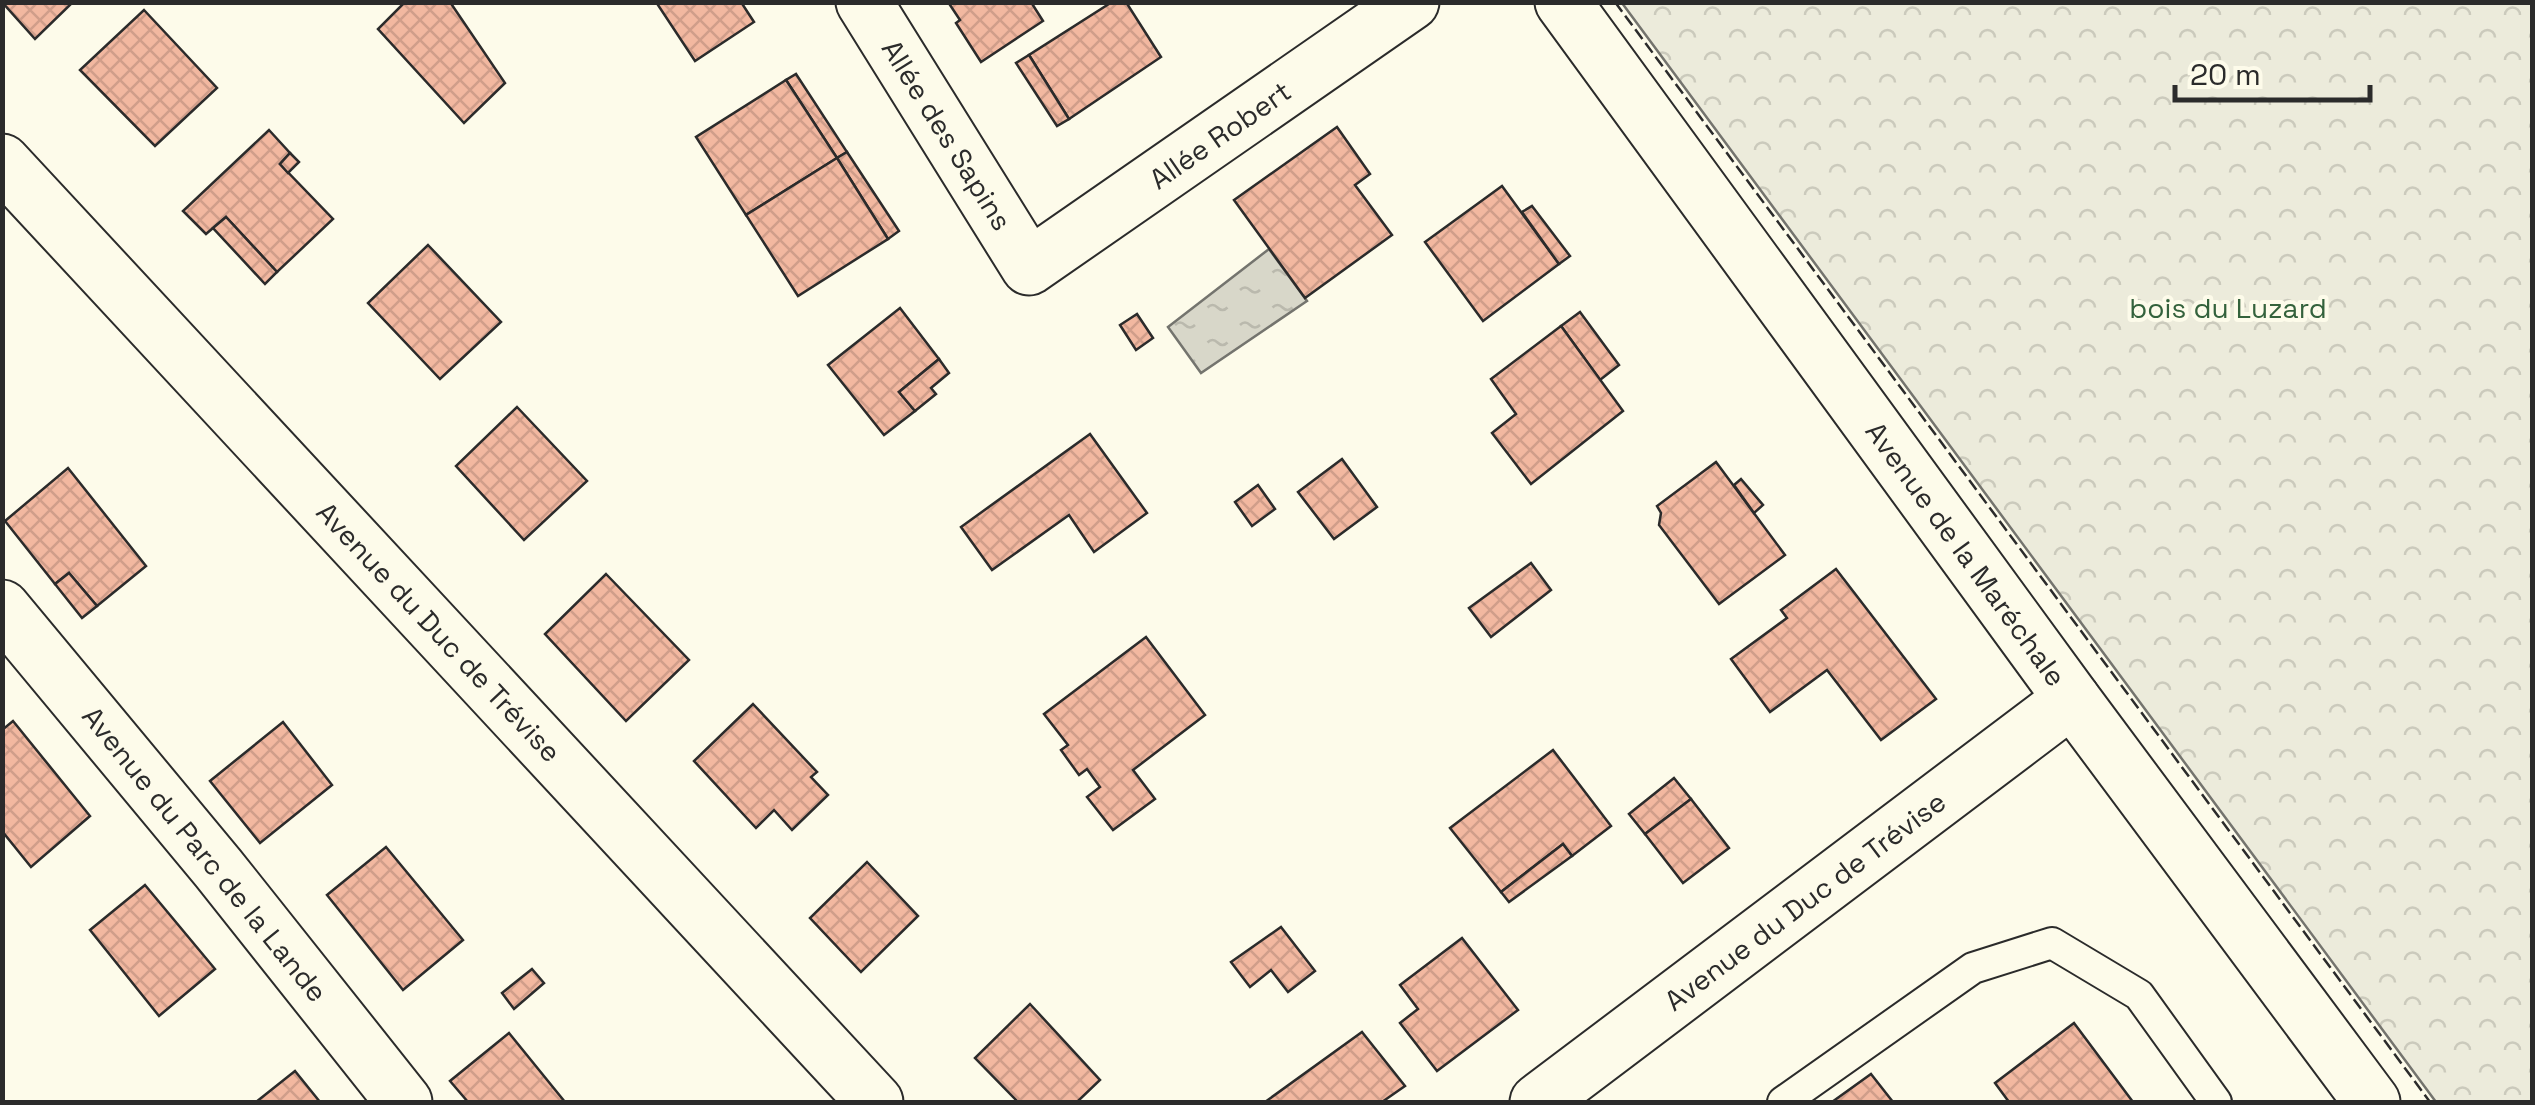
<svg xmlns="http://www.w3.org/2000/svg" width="2535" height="1105" viewBox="0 0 2535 1105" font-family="'Space Grotesk',sans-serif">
<defs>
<pattern id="forest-crowns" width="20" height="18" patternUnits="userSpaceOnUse" patternTransform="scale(2.5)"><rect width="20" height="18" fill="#ecebdb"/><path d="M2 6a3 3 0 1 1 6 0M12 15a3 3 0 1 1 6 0" fill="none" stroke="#cbcabc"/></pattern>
<pattern id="water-ripples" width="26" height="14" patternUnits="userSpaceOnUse" patternTransform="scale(2.5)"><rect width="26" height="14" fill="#d8d7c9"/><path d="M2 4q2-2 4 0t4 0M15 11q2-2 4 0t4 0" fill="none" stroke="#bab9ad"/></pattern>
<pattern id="building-cross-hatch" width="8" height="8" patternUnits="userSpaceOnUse" patternTransform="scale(2.5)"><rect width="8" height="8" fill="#f2b8a0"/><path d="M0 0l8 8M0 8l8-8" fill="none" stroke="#d09e8a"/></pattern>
</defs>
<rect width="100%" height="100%" fill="#fdfbea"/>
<polygon fill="url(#forest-crowns)" stroke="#74746e" stroke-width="2.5" points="1622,3 2532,3 2532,1102 2436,1102"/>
<polygon fill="url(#water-ripples)" stroke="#74746e" stroke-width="2.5" points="1269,249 1307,301 1201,373 1168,327"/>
<g fill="url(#building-cross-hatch)" stroke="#2b2b2b" stroke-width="2.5">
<polygon points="2,2 73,2 35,39"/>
<polygon points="405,2 450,2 505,83 464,123 378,29"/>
<polygon points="656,2 741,2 754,22 695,61"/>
<polygon points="948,2 1031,2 1043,21 981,62 956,23 960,20"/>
<polygon points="1112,2 1126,2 1161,57 1069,119 1029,55"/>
<polygon points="144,10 217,88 155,146 80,70"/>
<polygon points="1029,55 1069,119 1057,126 1016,63"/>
<polygon points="796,74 847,152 837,158 786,80"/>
<polygon points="786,80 837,158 746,215 696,137"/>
<polygon points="1337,127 1370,174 1355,185 1392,235 1305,298 1234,200"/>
<polygon points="269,130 290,153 280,164 333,219 277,272 226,217 206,234 183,211"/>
<polygon points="847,152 899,231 888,239 837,158"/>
<polygon points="290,153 299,162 288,173 280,164"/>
<polygon points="837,158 888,239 798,296 746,215"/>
<polygon points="1502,186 1559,264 1483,321 1425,242"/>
<polygon points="1532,206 1570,256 1559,264 1522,212"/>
<polygon points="226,217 277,272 265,284 213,228"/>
<polygon points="428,245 501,322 440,379 368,303"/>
<polygon points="900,308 939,359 899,392 915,411 884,435 828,365"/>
<polygon points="1580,312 1619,365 1600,380 1561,326"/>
<polygon points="1137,314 1153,338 1136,350 1120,325"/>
<polygon points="1561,326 1623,411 1531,484 1492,433 1516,414 1491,379"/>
<polygon points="939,359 949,373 931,388 936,394 915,411 899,392"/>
<polygon points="517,407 587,481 524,540 456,466"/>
<polygon points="1090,434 1147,513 1094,552 1069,515 992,570 961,527"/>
<polygon points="1342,459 1377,507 1334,539 1298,492"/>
<polygon points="1716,462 1785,555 1719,604 1659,525 1661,513 1657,506"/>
<polygon points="68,468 146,566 97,606 69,573 55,584 5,521"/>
<polygon points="1741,479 1763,505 1754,513 1734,485"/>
<polygon points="1258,485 1275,509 1252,526 1235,502"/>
<polygon points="1531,563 1551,590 1491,637 1469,608"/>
<polygon points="1836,569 1936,699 1881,740 1827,670 1770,712 1731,659 1787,618 1781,610"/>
<polygon points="69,573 97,606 82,618 55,584"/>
<polygon points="606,574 689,660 626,721 545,634"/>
<polygon points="1146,637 1205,715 1133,770 1155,799 1113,830 1087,797 1100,787 1087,769 1079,775 1061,750 1068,745 1044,714"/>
<polygon points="753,704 817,772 811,777 828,795 792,830 774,810 756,828 694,761"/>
<polygon points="13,721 90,816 31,867 2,831 2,730"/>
<polygon points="283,722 332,785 260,843 210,781"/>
<polygon points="1553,750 1611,826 1572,856 1563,844 1501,892 1450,828"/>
<polygon points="1674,778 1691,799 1645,834 1629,814"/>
<polygon points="1691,799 1729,848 1683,883 1645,834"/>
<polygon points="1563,844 1572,856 1509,902 1501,892"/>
<polygon points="386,847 463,940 403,990 327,895"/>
<polygon points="867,862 918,916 861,972 810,918"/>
<polygon points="145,885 215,969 159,1016 90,930"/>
<polygon points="1281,927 1315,971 1288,992 1271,970 1250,987 1231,962"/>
<polygon points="1462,938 1518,1010 1437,1071 1400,1023 1418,1009 1400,985"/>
<polygon points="532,969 544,983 514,1009 502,993"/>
<polygon points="1030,1004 1100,1080 1077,1102 1018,1102 975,1058"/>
<polygon points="2074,1023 2133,1102 2009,1102 1995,1083"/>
<polygon points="1362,1032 1405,1086 1382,1102 1265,1102"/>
<polygon points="509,1033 565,1102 468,1102 450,1081"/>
<polygon points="295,1071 320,1102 256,1102"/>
<polygon points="1871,1074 1893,1102 1832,1102"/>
</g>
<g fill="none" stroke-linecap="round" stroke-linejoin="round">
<defs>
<polyline id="service" points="1783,1102 1973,968 2052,943 2139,995 2216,1102"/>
<g id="minor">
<polyline points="864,2 1029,267 1411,2"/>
<polyline points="2,162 875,1102"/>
<polyline points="2,608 218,868 404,1102"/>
<polyline points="1538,1102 2072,699"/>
</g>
<polyline id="tertiary" points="1563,2 2072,699 2372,1102"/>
</defs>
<use href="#service" stroke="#2b2b2b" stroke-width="34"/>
<use href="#minor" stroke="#2b2b2b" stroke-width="59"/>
<use href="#tertiary" stroke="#2b2b2b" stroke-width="59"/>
<use href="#service" stroke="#fdfbea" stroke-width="30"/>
<use href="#minor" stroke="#fdfbea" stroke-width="55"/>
<use href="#tertiary" stroke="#fdfbea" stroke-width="55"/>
<polyline stroke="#2b2b2b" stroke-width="2.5" stroke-dasharray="12 5" stroke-linecap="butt" points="1615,2 2430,1102"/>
</g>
<g text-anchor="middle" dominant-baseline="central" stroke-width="8" stroke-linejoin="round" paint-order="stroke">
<g font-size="28" fill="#2b2b2b" stroke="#fdfbea">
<text transform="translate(947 135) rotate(58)">Allée des Sapins</text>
<text transform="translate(1220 135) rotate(-35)">Allée Robert</text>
<text transform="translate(1966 554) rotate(54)">Avenue de la Maréchale</text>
<text transform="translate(439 632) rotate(47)">Avenue du Duc de Trévise</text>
<text transform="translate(205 854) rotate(51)">Avenue du Parc de la Lande</text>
<text transform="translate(1805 901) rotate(-37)">Avenue du Duc de Trévise</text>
</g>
<g font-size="28" fill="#34623c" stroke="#fdfbea">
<text x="2228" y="308">bois du Luzard</text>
</g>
</g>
<rect width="2535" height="1105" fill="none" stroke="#2b2b2b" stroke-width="10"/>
<path d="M2175 85v15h195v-15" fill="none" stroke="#2b2b2b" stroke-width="5"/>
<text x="2190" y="85" font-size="30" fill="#2b2b2b" stroke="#fdfbea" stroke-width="8" paint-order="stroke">20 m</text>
</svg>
